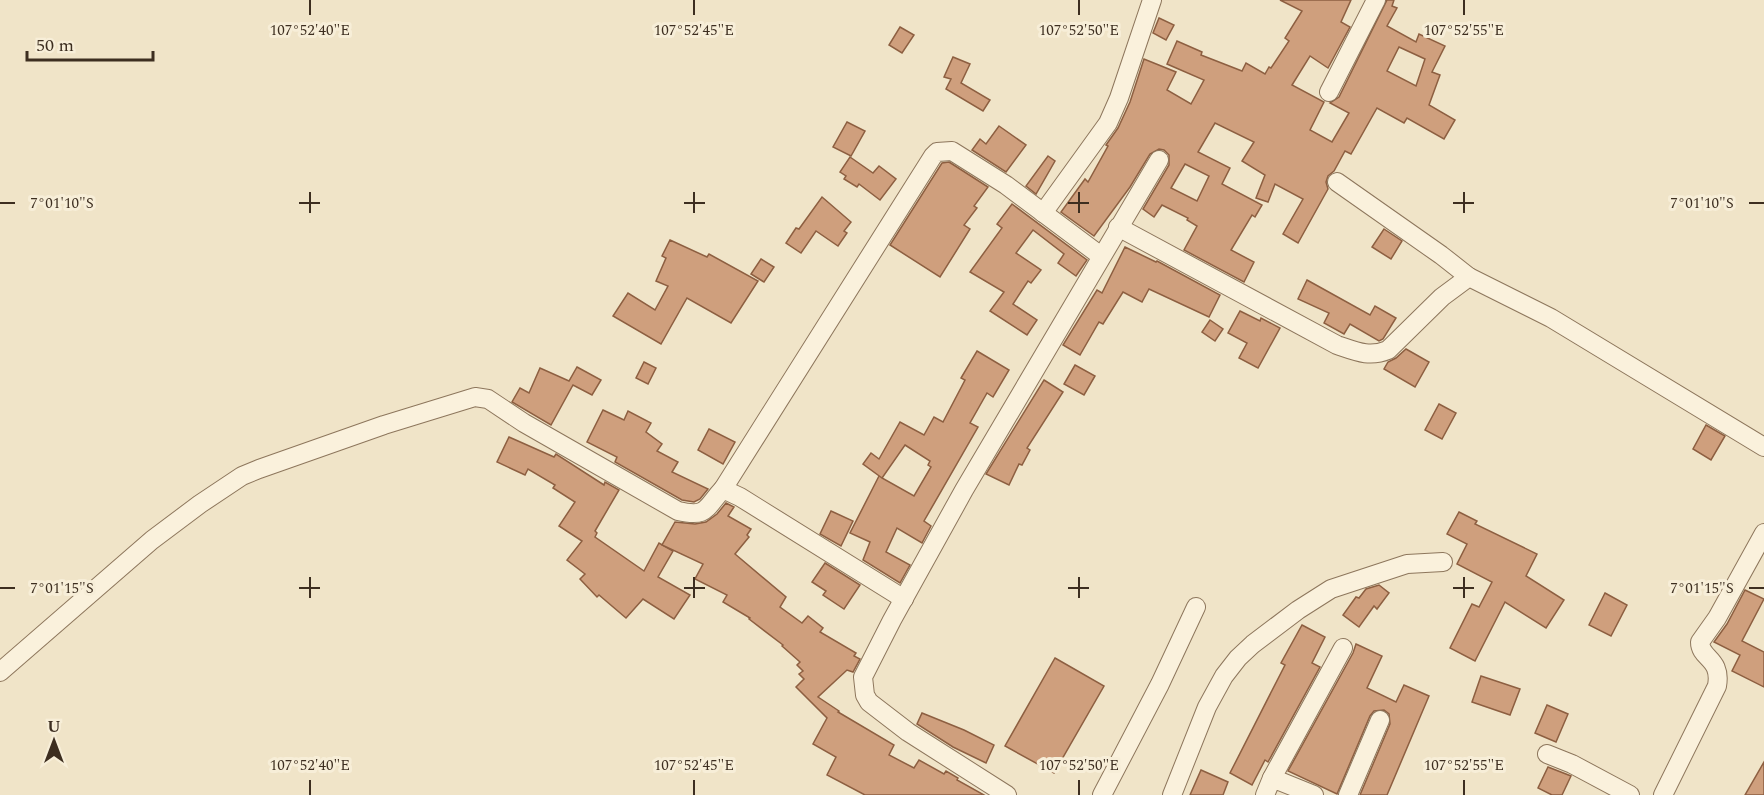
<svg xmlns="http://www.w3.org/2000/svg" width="1764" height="795" viewBox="0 0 1764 795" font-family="Spectral,serif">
<rect width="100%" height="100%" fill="#f0e4c8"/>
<g fill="#cf9f7d" stroke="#8d5f41" stroke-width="1.5" fill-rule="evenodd">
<path d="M1280,0h71l-10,22 9,5 -22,41 -18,-12 -18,29 32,17 -14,28 22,12 17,-29 -19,-10 9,-6 48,-97h7l-2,6 5,2 -10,18 29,16 3,-8 26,12 -13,26 8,3 -11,30 26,15 -11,19 -37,-21 -3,5 -27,-15 -26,46 -6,-3 -11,20 -6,5 -2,6 2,7 -30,54 -15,-9 20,-35 -28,-15 -7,18 -12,-4 9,-23 -23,-14 12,-19 -39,-19 -17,29 32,16 -8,16 40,21 -7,12 -3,-2 -21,35 23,12 -10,20 -60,-32 13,-24 -10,-6 1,-2 -26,-13 -8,12 -11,-8 26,-44v-10l-5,-5 -5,-1 -9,5 -20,33 -36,49 -33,-24 24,-33 3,3 20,-36 -2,-1 12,-17 12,-26 14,-43 32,13 -9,18 24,14 13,-24 -37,-16 10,-23 25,11 -1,3 41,16 4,-8 19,11 4,-7 2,1 18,-27 -4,-3 17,-27zM1399,47l26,12 -9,27 -29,-15zM1185,164l24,12 -12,25 -26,-13z"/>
<polygon points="1159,18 1174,25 1166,40 1153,33"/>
<polygon points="900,27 914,35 902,53 889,45"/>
<polygon points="953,57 970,64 961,83 990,100 983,111 946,89 951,79 944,77"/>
<polygon points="847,122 865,131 851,156 833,147"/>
<polygon points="999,126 1026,145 1006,172 972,150 980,139 986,144"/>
<polygon points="1048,156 1055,161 1036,194 1026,186"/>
<polygon points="850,157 873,173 879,166 896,179 880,200 859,184 857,187 844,179 846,176 840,172"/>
<polygon points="949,162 988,187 974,206 977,208 964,225 970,229 940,277 890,245 942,163"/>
<polygon points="822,197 851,222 844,231 847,233 838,246 816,231 801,253 786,243 796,228 799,229"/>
<polygon points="1012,204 1087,260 1076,276 1058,263 1064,254 1033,230 1016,253 1041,270 1031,283 1028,281 1013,304 1037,320 1027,335 990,311 1004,292 970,272 1002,228 997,224"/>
<polygon points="1384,229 1402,241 1391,259 1372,247"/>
<polygon points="670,240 707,257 709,254 758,281 731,323 687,298 661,344 613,316 628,293 655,310 668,286 656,281 666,258 662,256"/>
<polygon points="1125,247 1156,262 1157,261 1220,295 1209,317 1149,289 1142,302 1123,292 1103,324 1099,322 1080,355 1063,345 1097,290 1102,293"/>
<polygon points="761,259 774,267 764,282 751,274"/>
<polygon points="1307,280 1370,315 1375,306 1396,318 1383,339 1379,341 1350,324 1344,334 1324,323 1329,313 1298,299"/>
<polygon points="1240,311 1260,321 1261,318 1280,328 1258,368 1239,358 1247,343 1228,333"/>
<polygon points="1210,320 1223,329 1215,341 1202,332"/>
<polygon points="1406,349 1429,362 1415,387 1384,369 1388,362 1396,358"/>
<path d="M977,351l32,19 -16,27 -6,-4 -17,30 8,4 -54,94 7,5 -9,17 -25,-15 -11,24 24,13 -10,18 -37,-23 7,-18 -20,-9 29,-57 3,2 -19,-14 8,-11 8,6 21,-37 24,13 10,-18 9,5 22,-42 -4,-2zM905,445l25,16 -2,4 3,2 -17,29 -32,-18z"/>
<polygon points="644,362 656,368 648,384 636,378"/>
<polygon points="1075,365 1095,376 1084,395 1064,384"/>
<polygon points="577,367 601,380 592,395 573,385 551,425 512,402 520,388 529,393 540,368 569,381"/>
<polygon points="1044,380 1063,392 1027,448 1030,450 1022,465 1019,464 1009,485 986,474"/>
<polygon points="1439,404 1456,413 1442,439 1425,430"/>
<polygon points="603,410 624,420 628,411 651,423 646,432 662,444 657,451 678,462 672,472 708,489 700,499 694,502 682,500 615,462 617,457 587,442"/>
<polygon points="1706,425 1725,436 1711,460 1693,449"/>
<polygon points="709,429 735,442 723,464 698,450"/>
<polygon points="509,437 554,457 556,454 604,485 605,482 619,490 595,531 597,533 595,537 644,571 659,543 673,551 658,577 690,595 674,619 643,599 626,618 599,595 597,597 580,579 585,574 567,560 582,541 559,526 575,502 553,488 555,485 528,469 525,475 497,462"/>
<polygon points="726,503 734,507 728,516 751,529 747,535 749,537 735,554 786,597 780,607 802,623 808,616 823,628 820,632 856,653 854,656 860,659 853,672 847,670 818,697 839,711 838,712 894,745 889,755 914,768 919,760 944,774 946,771 958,778 957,780 984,795 865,795 827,775 836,757 813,744 827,718 796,687 804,679 799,674 803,671 797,665 800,662 782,646 783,645 749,619 750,618 723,602 727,595 695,579 703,564 662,545 675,522 695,524 706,522 717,514"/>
<polygon points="831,511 853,521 841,546 820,534"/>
<polygon points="1459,512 1477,521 1475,524 1537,554 1526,576 1564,600 1546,628 1505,602 1475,661 1450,648 1472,604 1479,607 1492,582 1457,564 1467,544 1447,534"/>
<polygon points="825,563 860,585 844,609 823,595 826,591 812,582"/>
<polygon points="1379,585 1389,593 1377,609 1374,606 1359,627 1343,615 1356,597 1359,598 1366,589"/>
<polygon points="1745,590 1764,599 1742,641 1764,652 1764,687 1732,671 1740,655 1714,642 1727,624"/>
<polygon points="1605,593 1627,605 1611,636 1589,625"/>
<polygon points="1302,625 1325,637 1312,663 1320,667 1268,762 1265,760 1252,785 1230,773 1285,665 1281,663"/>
<polygon points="1356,644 1382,656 1367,688 1396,702 1404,685 1429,696 1387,795 1360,795 1390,724 1389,714 1384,710 1374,711 1370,716 1337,794 1288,771 1353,653"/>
<polygon points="1055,658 1104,686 1054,773 1005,746"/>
<polygon points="1481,676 1520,689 1510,715 1472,702"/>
<polygon points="1547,705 1568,714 1556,742 1535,733"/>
<polygon points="922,713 964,730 994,745 986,763 953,747 917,724"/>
<polygon points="1764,762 1764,795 1745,795"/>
<polygon points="1548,767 1571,776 1562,795 1552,795 1538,788"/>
<polygon points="1201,770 1228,782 1223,795 1190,795"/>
</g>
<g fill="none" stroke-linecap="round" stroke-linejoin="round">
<defs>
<g id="minor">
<polyline points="1329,92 1376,0"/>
<polyline points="1337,182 1441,255 1469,277"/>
<polyline points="1043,213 1108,123 1119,98 1152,0"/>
<path d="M1118,227l219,118c18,6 32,13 51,5l54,-53 27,-20 82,41 213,129"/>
<polyline points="723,489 933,156 937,152 952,151 1006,185 1101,256"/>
<path d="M0,672l152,-132 48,-36 42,-28 17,-7 125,-44 91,-28 13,2 36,24 154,88c30,7 27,-3 45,-22l17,8 164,102"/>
<polyline points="1547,754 1572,764 1630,795"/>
<polyline points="1272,778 1343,648"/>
<polyline points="1007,795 908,732 869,702 865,695 863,677 892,620 964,490 1159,160"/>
<polyline points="1102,795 1160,684 1196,607"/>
<polyline points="1172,795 1207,707 1224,676 1238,658 1253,644 1298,610 1331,589 1407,564 1443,562"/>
<polyline points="1265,795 1272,778 1314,795"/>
<polyline points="1348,795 1380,720"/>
<path d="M1663,795l54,-109c5,-28 -17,-27 -17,-44l17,-24 47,-85"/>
</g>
</defs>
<use href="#minor" stroke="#8d765c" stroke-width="20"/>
<use href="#minor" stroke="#faf1dc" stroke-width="18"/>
</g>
<path fill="none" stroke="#3d2e20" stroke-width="2" d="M310,0v15M694,0v15M1079,0v15M1464,0v15M310,192v21M694,192v21M1079,192v21M1464,192v21M0,203h15M299,203h21M684,203h21M1068,203h21M1453,203h21M1749,203h15M310,577v21M694,577v21M1079,577v21M1464,577v21M0,588h15M299,588h21M684,588h21M1068,588h21M1453,588h21M1749,588h15M310,780v15M694,780v15M1079,780v15M1464,780v15"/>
<g font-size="15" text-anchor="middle" fill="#3d2e20" stroke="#f7eed8" stroke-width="6" stroke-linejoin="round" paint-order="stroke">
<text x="310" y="35">107°52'40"E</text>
<text x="694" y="35">107°52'45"E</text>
<text x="1079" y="35">107°52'50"E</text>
<text x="1464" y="35">107°52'55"E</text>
<text x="62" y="208">7°01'10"S</text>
<text x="1702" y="208">7°01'10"S</text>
<text x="62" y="593">7°01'15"S</text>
<text x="1702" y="593">7°01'15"S</text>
<text x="310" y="770">107°52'40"E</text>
<text x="694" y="770">107°52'45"E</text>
<text x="1079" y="770">107°52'50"E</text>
<text x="1464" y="770">107°52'55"E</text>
</g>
<g transform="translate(54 741)" stroke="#f7eed8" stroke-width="4.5" paint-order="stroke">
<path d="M0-4.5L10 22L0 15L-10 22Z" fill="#3d2e20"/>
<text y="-9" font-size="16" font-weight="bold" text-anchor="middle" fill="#3d2e20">U</text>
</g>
<path d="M27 51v9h126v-9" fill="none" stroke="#3d2e20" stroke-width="3"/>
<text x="36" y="51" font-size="18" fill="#3d2e20" stroke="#f7eed8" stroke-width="4.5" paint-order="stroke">50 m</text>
</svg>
